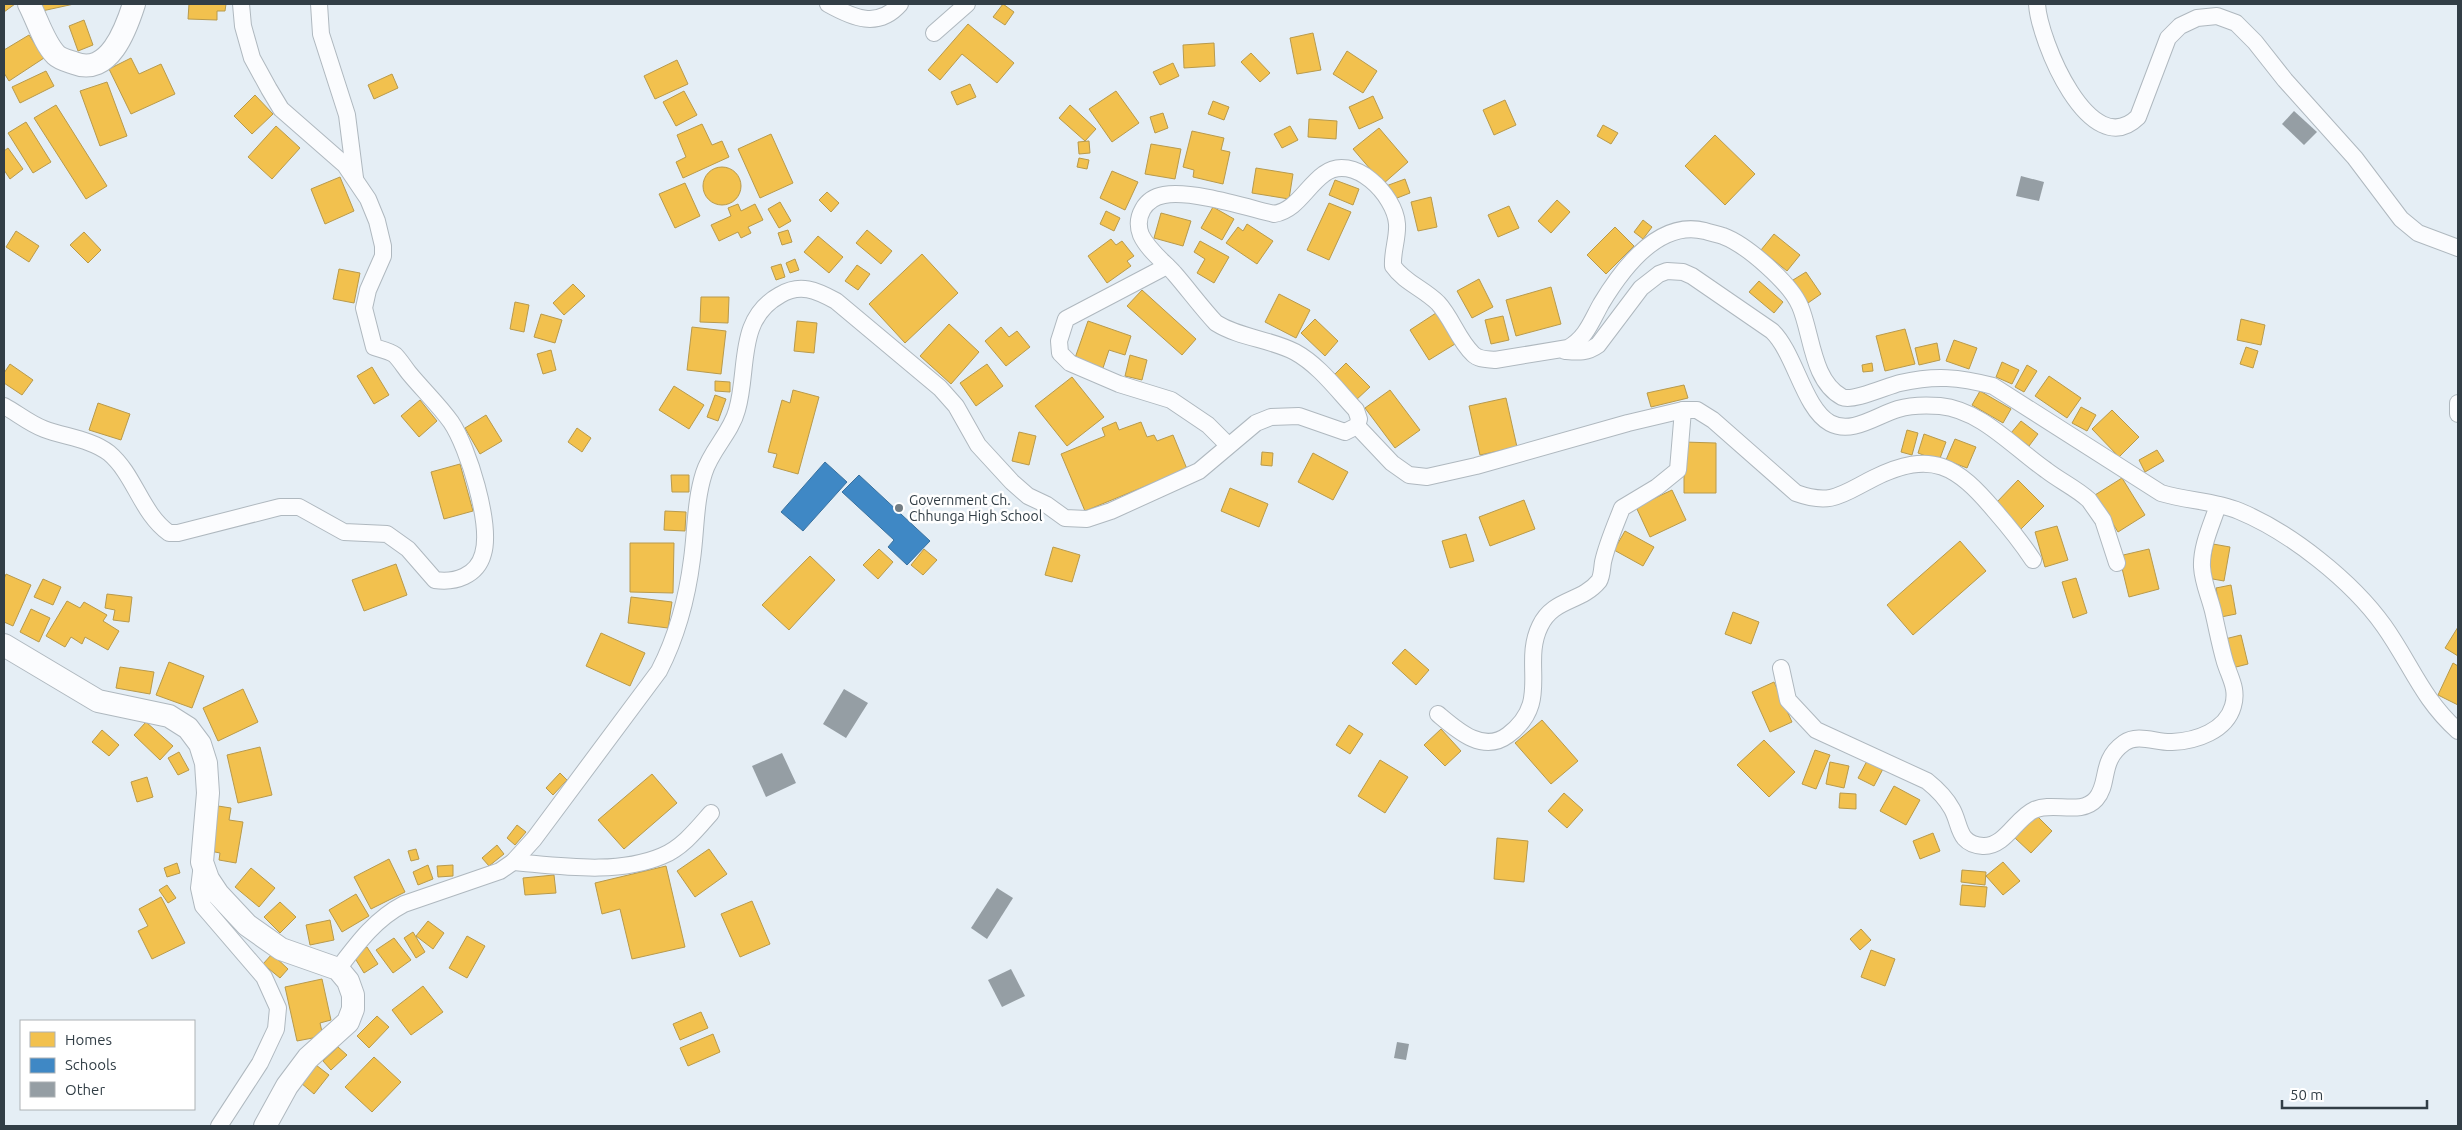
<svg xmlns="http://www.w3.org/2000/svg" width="2462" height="1130" viewBox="0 0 2462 1130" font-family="Ubuntu,sans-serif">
<rect width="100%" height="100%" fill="#e5eef5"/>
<g fill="#f2c14e" stroke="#b89a4c">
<polygon points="4,4 15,4 4,12"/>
<polygon points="40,4 74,4 42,11"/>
<polygon points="189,4 226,4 225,11 217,11 217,20 188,19"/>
<polygon points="1003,4 1014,12 1005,25 993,17"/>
<polygon points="84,20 93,45 78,51 69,26"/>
<polygon points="968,24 1014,63 997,83 962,54 940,80 928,70"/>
<polygon points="1313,33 1321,70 1297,74 1290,38"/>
<polygon points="29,35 44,58 9,81 4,73 4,50"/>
<polygon points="1214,43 1215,66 1184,68 1183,45"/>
<polygon points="1347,51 1377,71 1363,93 1333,74"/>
<polygon points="1251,53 1270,73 1260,82 1241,62"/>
<polygon points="131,58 139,74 161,64 175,94 131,114 109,69"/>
<polygon points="677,60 688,84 655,99 644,76"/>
<polygon points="1173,63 1179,76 1160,85 1153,72"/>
<polygon points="46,71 54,86 20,103 12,87"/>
<polygon points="392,74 398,88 374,99 368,85"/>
<polygon points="107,82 127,136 100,146 80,91"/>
<polygon points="970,84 976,97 957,105 951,92"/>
<polygon points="684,91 697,115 676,126 663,102"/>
<polygon points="1116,91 1139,123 1112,142 1089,109"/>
<polygon points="255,95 273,114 252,134 234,116"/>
<polygon points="1373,96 1383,118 1359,129 1349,107"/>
<polygon points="1505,100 1516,125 1494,135 1483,110"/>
<polygon points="1213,101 1229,107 1224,120 1208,114"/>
<polygon points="56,105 107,186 86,199 34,118"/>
<polygon points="1070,105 1096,129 1085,141 1059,118"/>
<polygon points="1163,113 1168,128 1155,133 1150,117"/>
<polygon points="1309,119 1337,121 1336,139 1308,137"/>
<polygon points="26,122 51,162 33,173 8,133"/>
<polygon points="702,124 712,145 722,141 729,157 683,178 676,162 686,157 677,135"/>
<polygon points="1603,125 1618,133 1611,144 1597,136"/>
<polygon points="276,126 300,148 272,179 248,157"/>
<polygon points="1290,126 1298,140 1282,148 1274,134"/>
<polygon points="1379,128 1408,162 1383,184 1353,149"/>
<polygon points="1192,131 1224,138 1221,150 1230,152 1223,184 1193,177 1194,170 1183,167"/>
<polygon points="771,134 793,183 760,198 738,149"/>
<polygon points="1715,135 1755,174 1725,205 1685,166"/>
<polygon points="1089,141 1090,153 1079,154 1078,142"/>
<polygon points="1151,144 1181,149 1175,179 1145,174"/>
<polygon points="8,148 23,169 10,179 4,170 4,151"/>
<polygon points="1079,158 1089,160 1087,169 1077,167"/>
<circle cx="722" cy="186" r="19"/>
<polygon points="1256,168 1293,174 1289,199 1252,193"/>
<polygon points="1112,171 1138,182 1125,210 1100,198"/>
<polygon points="340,177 354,211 325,224 311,189"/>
<polygon points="1405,179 1410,193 1392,200 1386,186"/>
<polygon points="1335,180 1359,189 1353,205 1329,195"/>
<polygon points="685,183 700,216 675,228 659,194"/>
<polygon points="827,192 839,203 831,212 819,200"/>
<polygon points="1431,197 1437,227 1418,231 1411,202"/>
<polygon points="1557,200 1570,212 1551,233 1538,221"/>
<polygon points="780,202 791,221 779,228 768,209"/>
<polygon points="1329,203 1351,212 1329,260 1307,250"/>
<polygon points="738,204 741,211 755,204 763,220 748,227 751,233 741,238 738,232 719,241 711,225 731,216 728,208"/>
<polygon points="1509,206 1519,228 1498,237 1488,215"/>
<polygon points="1213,207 1234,219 1222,240 1201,228"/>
<polygon points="1106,211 1120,218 1114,231 1100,224"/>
<polygon points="1161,213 1191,221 1183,246 1154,238"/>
<polygon points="1643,220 1652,227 1643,239 1634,232"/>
<polygon points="1247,224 1273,241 1257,264 1226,243 1238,227 1243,231"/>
<polygon points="1615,227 1634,246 1606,274 1587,255"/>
<polygon points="788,230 792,242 782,245 778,233"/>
<polygon points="867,230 892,251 881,264 856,243"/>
<polygon points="16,231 39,246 29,262 6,247"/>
<polygon points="84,232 101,250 88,263 70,245"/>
<polygon points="1774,234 1800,255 1787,271 1761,250"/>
<polygon points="818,236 843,257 829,273 804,252"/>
<polygon points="1111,239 1116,245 1122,241 1134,256 1127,261 1131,266 1107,283 1088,256"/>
<polygon points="1200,241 1229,257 1214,283 1197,273 1205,259 1194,252"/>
<polygon points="922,254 958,293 905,343 869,304"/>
<polygon points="795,259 799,270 790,273 786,263"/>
<polygon points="781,264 785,277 776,280 771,267"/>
<polygon points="857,265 870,274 858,290 845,281"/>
<polygon points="339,269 360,273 354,303 333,299"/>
<polygon points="1806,272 1821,294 1808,303 1793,280"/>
<polygon points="1479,279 1493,307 1472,318 1457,291"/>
<polygon points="1759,281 1783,302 1774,313 1749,292"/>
<polygon points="573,284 585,296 564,315 553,303"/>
<polygon points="1551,287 1561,324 1516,336 1506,300"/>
<polygon points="1142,290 1196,339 1182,355 1127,306"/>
<polygon points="1279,294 1310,310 1296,338 1265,322"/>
<polygon points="701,297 729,297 728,323 700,322"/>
<polygon points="515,302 529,305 524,332 510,329"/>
<polygon points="1436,313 1455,344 1429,360 1410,330"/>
<polygon points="541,314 562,320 555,343 534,337"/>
<polygon points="1503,316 1509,340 1491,344 1485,320"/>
<polygon points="1315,319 1338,341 1325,356 1301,333"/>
<polygon points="2241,319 2265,325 2261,345 2237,340"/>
<polygon points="797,321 817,323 814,353 794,351"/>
<polygon points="1088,321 1131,336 1125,355 1109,350 1103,368 1075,358"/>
<polygon points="949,324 979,352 951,384 920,356"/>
<polygon points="692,327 726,331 721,374 687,370"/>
<polygon points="1001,327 1009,337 1017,331 1030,347 1006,366 985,341"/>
<polygon points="1905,329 1915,364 1885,371 1876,336"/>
<polygon points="1954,340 1977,348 1969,369 1946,361"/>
<polygon points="1937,343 1940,360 1919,365 1915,348"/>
<polygon points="2246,347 2258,351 2253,368 2240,364"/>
<polygon points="551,350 556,370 543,374 537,354"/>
<polygon points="1130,355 1147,360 1142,380 1125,376"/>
<polygon points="2002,362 2019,370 2012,384 1996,377"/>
<polygon points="1346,363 1370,387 1355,401 1332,377"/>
<polygon points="1872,363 1873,371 1863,372 1862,365"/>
<polygon points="10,364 33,380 22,395 4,383 4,373"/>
<polygon points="987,364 1003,386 976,406 960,383"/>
<polygon points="2027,365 2037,371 2024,392 2015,387"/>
<polygon points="372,367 389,395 374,404 357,376"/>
<polygon points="2049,376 2081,398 2067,418 2035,396"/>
<polygon points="1072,377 1104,417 1067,446 1035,406"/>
<polygon points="715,381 730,382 730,392 715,391"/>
<polygon points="1684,385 1688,398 1651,407 1647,393"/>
<polygon points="674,386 704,405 689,429 659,410"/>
<polygon points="793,390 819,397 798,474 773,467 777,454 768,452 782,400 790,403"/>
<polygon points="1390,390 1420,430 1395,448 1365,408"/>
<polygon points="1980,391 2011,409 2003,423 1972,405"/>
<polygon points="715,395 726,399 718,421 707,417"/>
<polygon points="1506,398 1517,447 1480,455 1469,406"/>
<polygon points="420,400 437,421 419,437 401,416"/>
<polygon points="98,403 130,414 121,440 89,430"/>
<polygon points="2081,407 2096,415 2087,431 2072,423"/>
<polygon points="2112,410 2139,437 2119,457 2092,429"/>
<polygon points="486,415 502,441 480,454 465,428"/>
<polygon points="2021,421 2038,434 2029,446 2011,433"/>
<polygon points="1116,422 1119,430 1141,422 1147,437 1154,435 1157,441 1173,435 1187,469 1085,511 1061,454 1105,436 1102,428"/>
<polygon points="577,428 591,438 582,452 568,442"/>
<polygon points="1907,430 1918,433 1912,455 1901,452"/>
<polygon points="1019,432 1036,436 1029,465 1012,461"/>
<polygon points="1924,434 1946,442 1939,461 1918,453"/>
<polygon points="1955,439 1976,447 1967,468 1946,460"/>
<polygon points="1684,442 1716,443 1716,493 1684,493"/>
<polygon points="2157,450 2164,461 2145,472 2139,460"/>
<polygon points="1262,452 1273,453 1272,466 1261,465"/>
<polygon points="1313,453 1348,472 1333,500 1298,482"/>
<polygon points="460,464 473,511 444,519 431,472"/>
<polygon points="671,475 689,475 689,492 672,492"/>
<polygon points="2122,478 2145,515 2118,532 2095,495"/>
<polygon points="2018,480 2044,506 2021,529 1996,503"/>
<polygon points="1230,488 1268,504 1259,527 1221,511"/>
<polygon points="1672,490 1686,520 1650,537 1636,507"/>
<polygon points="1524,500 1535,529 1490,546 1479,517"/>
<polygon points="665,511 686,512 685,531 664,530"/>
<polygon points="2057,526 2068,560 2045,567 2035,532"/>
<polygon points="1625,531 1654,547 1643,566 1614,550"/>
<polygon points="1466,534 1474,561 1450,568 1442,541"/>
<polygon points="1960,541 1986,571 1913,635 1887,605"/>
<polygon points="630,543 674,543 673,593 630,592"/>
<polygon points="2213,544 2230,547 2224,581 2207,578"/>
<polygon points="1053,547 1080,555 1072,582 1045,575"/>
<polygon points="879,549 893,562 878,579 863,565"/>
<polygon points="924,549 937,560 923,575 911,565"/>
<polygon points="2149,549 2159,589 2129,597 2119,556"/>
<polygon points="810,556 835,580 789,630 762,605"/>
<polygon points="396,564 407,595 364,611 352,580"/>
<polygon points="6,574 31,585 13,626 4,622 4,579"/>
<polygon points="2076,578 2087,613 2073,618 2062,582"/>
<polygon points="43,579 61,587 53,605 34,597"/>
<polygon points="2231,585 2236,614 2221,617 2216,588"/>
<polygon points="107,594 132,597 129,622 113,620 115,610 105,608"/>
<polygon points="631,597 672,602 668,628 628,623"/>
<polygon points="67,601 80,608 84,602 107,615 103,621 119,631 108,650 85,637 82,644 71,637 65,647 46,636"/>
<polygon points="31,609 50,618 39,642 20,632"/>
<polygon points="1733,612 1759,622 1751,644 1725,634"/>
<polygon points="2458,627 2458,656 2445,648"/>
<polygon points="601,633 645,653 630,686 586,666"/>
<polygon points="2241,635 2248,664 2232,668 2225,639"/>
<polygon points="1405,649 1429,670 1416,685 1392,663"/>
<polygon points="169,662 204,676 192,708 156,695"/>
<polygon points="2453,663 2458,666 2458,705 2438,695"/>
<polygon points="120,667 154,672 150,694 116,688"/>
<polygon points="1774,682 1792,722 1770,732 1752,692"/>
<polygon points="243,689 258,722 218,741 203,708"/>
<polygon points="1542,720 1578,761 1551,784 1515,743"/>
<polygon points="146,722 173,746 160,760 134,735"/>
<polygon points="1349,725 1363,734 1350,754 1336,745"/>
<polygon points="1441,729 1461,751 1445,766 1424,745"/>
<polygon points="102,730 119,745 109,756 92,742"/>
<polygon points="1764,740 1795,772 1769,797 1737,765"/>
<polygon points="260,747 272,795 238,803 227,755"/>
<polygon points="1815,750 1830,755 1816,789 1802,784"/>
<polygon points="179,752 189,770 178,775 168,758"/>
<polygon points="1868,759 1884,767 1874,786 1858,778"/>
<polygon points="1380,760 1408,777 1385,813 1358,796"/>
<polygon points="1830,762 1849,766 1844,788 1826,784"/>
<polygon points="560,773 567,780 553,795 546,788"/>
<polygon points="652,774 677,803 624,849 598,820"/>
<polygon points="147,777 153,797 137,802 131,782"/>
<polygon points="1894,786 1920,800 1906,825 1880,811"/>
<polygon points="1564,793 1583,810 1567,828 1548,811"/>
<polygon points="1840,793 1856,794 1856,809 1839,808"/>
<polygon points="218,806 231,808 229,820 243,822 236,863 219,860 220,853 210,851"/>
<polygon points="2036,815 2052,831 2031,853 2015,838"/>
<polygon points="517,825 526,832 515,845 507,838"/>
<polygon points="1933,833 1940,851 1920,859 1913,841"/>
<polygon points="1497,838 1528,841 1524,882 1494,879"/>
<polygon points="497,845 504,854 489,866 482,858"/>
<polygon points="416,849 419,859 411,861 408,851"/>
<polygon points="709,849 727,874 695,897 677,871"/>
<polygon points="389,859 405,892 371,909 354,877"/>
<polygon points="2003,862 2020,881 2003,895 1986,876"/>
<polygon points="177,863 180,873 167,877 164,868"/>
<polygon points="428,865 433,879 418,885 413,872"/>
<polygon points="453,865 453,876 438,877 437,866"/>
<polygon points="666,866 685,947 632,959 620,909 602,914 595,883"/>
<polygon points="251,868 275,888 259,907 235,887"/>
<polygon points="1962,870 1986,872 1985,885 1961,882"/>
<polygon points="554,875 556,893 525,895 523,878"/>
<polygon points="167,885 176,898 168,903 159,890"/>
<polygon points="1962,885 1987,887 1985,907 1960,905"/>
<polygon points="356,894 369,916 342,932 329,910"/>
<polygon points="161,897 185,943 152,959 138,931 148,926 139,909"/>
<polygon points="752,901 770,944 740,957 721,914"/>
<polygon points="280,902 296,917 280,933 264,917"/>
<polygon points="330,920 334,940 310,945 306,925"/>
<polygon points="428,921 444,933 433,949 416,936"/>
<polygon points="1861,929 1871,940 1860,950 1850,939"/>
<polygon points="413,932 425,952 416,958 404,938"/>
<polygon points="467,936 485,946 467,978 449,968"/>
<polygon points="394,938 411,960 393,973 376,950"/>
<polygon points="367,947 378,964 364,973 353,955"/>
<polygon points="1871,950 1895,959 1885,986 1861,977"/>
<polygon points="272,954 288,969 280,978 263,964"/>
<polygon points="322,979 331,1020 320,1023 323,1036 297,1041 285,987"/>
<polygon points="423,986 443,1012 411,1035 392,1010"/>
<polygon points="701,1012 708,1028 680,1040 673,1024"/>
<polygon points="377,1016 389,1027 369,1048 357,1036"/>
<polygon points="713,1034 720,1052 688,1066 680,1048"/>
<polygon points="338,1047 347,1055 331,1070 323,1061"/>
<polygon points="374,1057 401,1082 372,1112 345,1087"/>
<polygon points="316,1065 329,1075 314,1094 301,1083"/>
</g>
<g fill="#3f88c5" stroke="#3b729f">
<polygon points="825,462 847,482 803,531 781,512"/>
<polygon points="859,475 930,541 907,565 888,547 894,540 842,492"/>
</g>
<g fill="#959ea4">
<polygon points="2294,111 2317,132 2304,145 2282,124"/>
<polygon points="2021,176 2044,182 2039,201 2016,196"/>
<polygon points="844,689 868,703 846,738 823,724"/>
<polygon points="782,753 796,783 766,797 752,766"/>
<polygon points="997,888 1013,898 987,939 971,928"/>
<polygon points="1011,969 1025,996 1002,1007 988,980"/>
<polygon points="1397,1042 1409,1044 1406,1060 1394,1058"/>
</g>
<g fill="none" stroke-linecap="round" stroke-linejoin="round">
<defs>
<g id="street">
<polyline points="319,4 321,34 347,115 355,178"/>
<path d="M828,4c25,14 50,25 72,0"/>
<path d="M2037,4c2,36 53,160 101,113l30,-79 12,-12 17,-8 20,-2 19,7 19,19 30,38 70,78 46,61 17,14 40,15"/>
<polyline points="934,33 967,4"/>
<polyline points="1167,266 1066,319 1059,341 1060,353 1070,363 1119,384 1171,400 1208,425 1228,445"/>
<path d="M1565,351c13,1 22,2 33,-6l43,-57 18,-14 8,-3 16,1 9,4 80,55c23,22 32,78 58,92 22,12 47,-8 68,-14 13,-4 28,-4 42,-3 41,4 73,41 106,64 14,11 30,18 43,30l14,20 14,43"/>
<polyline points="2458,403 2458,414"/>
<path d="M4,406c13,7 26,18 40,23 21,8 47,10 65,24 26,22 32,60 60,80h9l102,-26h19l45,25 43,2 21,15 27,31c20,3 42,-4 48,-26 9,-30 -15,-107 -32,-132 -12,-17 -28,-32 -42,-49 -4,-5 -9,-13 -14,-18 -5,-4 -15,-6 -21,-8l-10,-39 4,-18 15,-34v-10l-6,-25 -9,-22 -23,-34 -64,-56 -12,-20 -17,-31 -9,-32 -2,-22"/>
<path d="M1357,426l35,37 17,12 18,2 49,-11 152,-43 55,-13h14l16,10 83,73c36,13 46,1 78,-15 58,-29 83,-12 121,33 14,16 26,31 38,49"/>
<path d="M1781,668l7,32 28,30 111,51c10,8 19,17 25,28 9,16 5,35 31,37 22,1 33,-28 51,-36 19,-9 47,6 62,-11 14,-16 3,-38 28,-56 14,-10 33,0 48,-1 24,-1 54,-11 61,-36 5,-17 -3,-28 -8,-44 -5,-17 -8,-34 -12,-51 -4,-16 -10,-28 -11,-44 -1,-21 10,-43 16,-62"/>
<path d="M1438,714c19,16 45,40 70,21 44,-33 13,-70 32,-109 13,-28 41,-23 59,-45 3,-5 3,-13 4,-19 4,-18 12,-36 19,-54l35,-21 21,-17 5,-60"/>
<path d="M513,862c48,4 104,13 149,-6 20,-8 35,-27 49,-43"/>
<polyline points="202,864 199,888 203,906 264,977 278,1008 276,1029 260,1063 219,1126"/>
<path d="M338,969c19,-25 37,-50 66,-65l96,-33 13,-9 21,-23 125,-168c18,-35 28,-72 33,-112 4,-28 3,-58 12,-86 7,-23 27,-40 33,-63 12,-41 -1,-91 43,-115 20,-12 36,-5 56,6l104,87 16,18 22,39 34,37 16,14 19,9 18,13 22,1 24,-8 88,-40 57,-48 15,-6 28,-1 46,16 12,-6 2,-7 -3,-9c-18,-19 -37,-45 -61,-58 -25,-13 -55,-14 -79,-29 -15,-16 -28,-34 -42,-50 -11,-12 -26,-23 -33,-38 -7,-18 4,-37 23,-40 28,-5 81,12 110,19 23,-4 32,-27 50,-40 29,-22 71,21 73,50 1,14 -5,28 -4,42 11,16 31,23 45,37 14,15 20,37 35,51 6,6 14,5 22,6l73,-12c18,-10 23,-26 33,-44 21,-35 58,-85 104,-73 6,2 12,3 18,5 24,9 67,47 77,70 12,28 12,75 42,91 11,5 45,-11 58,-14 35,-8 59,-6 93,3l168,107c26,8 54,8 78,18 51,21 113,70 145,115 27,38 38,73 74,105"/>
</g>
<g id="secondary">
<path d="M29,4c8,15 15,39 27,51 4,4 12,6 18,8 35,14 52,-34 60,-59"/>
<polyline points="4,645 98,701 169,716 188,728 200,744 206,763 208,793 202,862 208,879 218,894 247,925 281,949 338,969 348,981 353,995 353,1009 348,1022 308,1058 287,1086 265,1126"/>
</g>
</defs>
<use href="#street" stroke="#afb8bf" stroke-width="18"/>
<use href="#secondary" stroke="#afb8bf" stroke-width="24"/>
<use href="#street" stroke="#fbfcfe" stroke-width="16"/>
<use href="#secondary" stroke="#fbfcfe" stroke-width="22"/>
</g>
<circle fill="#717c83" stroke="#fff" stroke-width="2" cx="899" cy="508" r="5"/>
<g text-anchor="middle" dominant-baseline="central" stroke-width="5" stroke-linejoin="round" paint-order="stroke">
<g font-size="14" fill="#323e46" stroke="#fff" text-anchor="start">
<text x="909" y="500">Government Ch.<tspan x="909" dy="16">Chhunga High School</tspan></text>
</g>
</g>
<rect width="2462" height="1130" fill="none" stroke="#323e46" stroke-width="10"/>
<rect x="20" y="1020" width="175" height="90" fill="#ffffff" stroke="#adb2b5"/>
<rect x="30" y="1032" width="25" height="15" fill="#f2c14e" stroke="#adb2b5"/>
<text x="65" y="1045" font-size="15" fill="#323e46">Homes</text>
<rect x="30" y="1058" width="25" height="15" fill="#3f88c5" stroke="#adb2b5"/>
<text x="65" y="1070" font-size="15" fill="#323e46">Schools</text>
<rect x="30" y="1082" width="25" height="15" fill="#959ea4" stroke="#adb2b5"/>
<text x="65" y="1095" font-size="15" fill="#323e46">Other</text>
<path d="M2282 1100v8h145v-8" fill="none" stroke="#323e46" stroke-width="2.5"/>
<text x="2290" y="1100" font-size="15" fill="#323e46" stroke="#ffffff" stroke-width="4" paint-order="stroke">50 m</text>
</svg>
